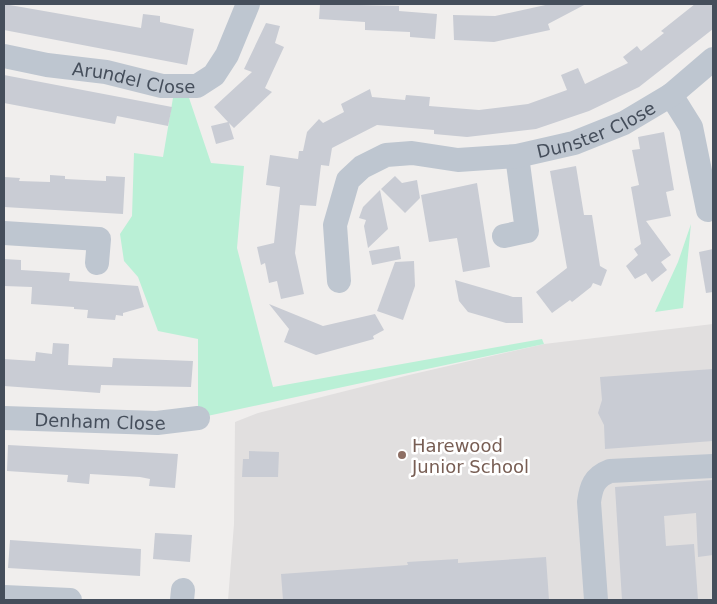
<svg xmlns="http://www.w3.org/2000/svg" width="717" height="604" viewBox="0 0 717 604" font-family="'DejaVu Sans',sans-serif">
<rect width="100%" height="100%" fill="#f0eeed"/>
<polygon fill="#e1dfdf" points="713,324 713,600 228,600 234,524 235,422 258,413 409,375 544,344"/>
<g fill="#baf0d6">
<polygon points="175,86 185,86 211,163 244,166 237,248 273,387 542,339 544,344 198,418 198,339 158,331 138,277 124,261 120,234 132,216 134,153 163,157"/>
<polygon points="691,224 683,308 655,312 678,262"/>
</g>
<g fill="#c9ccd4">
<polygon points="4,4 141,28 143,14 160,16 160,22 194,29 187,65 4,30"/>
<polygon points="320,4 399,6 399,11 437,14 435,39 410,37 410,32 365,30 365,22 319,19"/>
<polygon points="550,4 586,4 548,24 550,30 494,42 454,40 453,15 495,16"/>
<polygon points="695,4 713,4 713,29 639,87 589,111 536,129 467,137 434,134 434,130 377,125 332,148 329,166 321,165 316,206 300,205 295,253 304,294 281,299 277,281 269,283 265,263 261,265 257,247 274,243 280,187 266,185 270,155 298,159 299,151 303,151 307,132 319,119 323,123 344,112 341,104 370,89 372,97 405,100 406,95 430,97 429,106 479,110 528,104 567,90 561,75 578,68 585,84 628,63 623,57 637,46 641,51 664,33 661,31"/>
<polygon points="266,23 280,26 275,43 284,47 265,88 272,92 234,128 229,123 234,139 216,144 211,126 228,122 214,107 252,72 244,69"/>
<polygon points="4,75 172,107 168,126 117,116 115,124 4,103"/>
<polygon points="664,132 674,190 666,192 671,216 646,221 671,255 661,262 667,270 652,282 646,273 635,279 626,266 638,255 634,249 641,244 631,187 639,185 632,150 640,149 638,137"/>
<polygon points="576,166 584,215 592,215 600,266 607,270 601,286 593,283 591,287 572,302 570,300 552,313 536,292 567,268 550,171"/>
<polygon points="50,175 65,176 65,179 106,181 106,176 125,177 123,214 4,207 4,177 20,178 19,181 50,182"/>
<polygon points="395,176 402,183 417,180 420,198 405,213 381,189"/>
<polygon points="477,183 490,267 463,272 457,238 429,242 421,195"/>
<polygon points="380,190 388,229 368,248 364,226 366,220 359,218 363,207"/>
<polygon points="399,246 401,259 372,265 369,251"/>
<polygon points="713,249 713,292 706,293 699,252"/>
<polygon points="4,259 21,260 21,270 70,273 69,281 138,286 144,307 123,313 123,316 116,315 115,320 87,318 88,310 74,309 74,307 31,304 32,287 4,286"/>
<polygon points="414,261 415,286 403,320 377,311 395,262"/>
<polygon points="455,280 513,297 522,297 523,323 506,323 468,312 459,301"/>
<polygon points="269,304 323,326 375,314 384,330 373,336 374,339 316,355 284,342 289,329"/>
<polygon points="53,343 69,344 68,365 112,367 113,358 193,361 191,387 101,385 100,393 4,386 4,359 35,361 36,352 52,354"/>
<polygon points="713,369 713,441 605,449 604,425 598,413 602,400 600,377"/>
<polygon points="8,445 178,454 175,488 149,486 150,479 140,477 90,474 89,484 67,482 68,475 7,471"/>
<polygon points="249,451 279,452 278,477 242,477 243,459 249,459"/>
<polygon points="713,480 713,555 698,557 696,513 664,516 666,546 694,544 698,600 622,600 615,487"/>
<polygon points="155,533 192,535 190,562 153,559"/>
<polygon points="10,540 141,549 140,576 8,568"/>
<polygon points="546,557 549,600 283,600 281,574 408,565 407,562 458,559 458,563"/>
</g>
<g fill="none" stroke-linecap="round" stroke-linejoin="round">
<g stroke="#bec6d0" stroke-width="24">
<path id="s1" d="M4,56l43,9 59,7 56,14h35l17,-11 13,-20 21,-51"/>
<polyline points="671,95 691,127 708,210"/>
<polyline points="4,233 99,239 97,263"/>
<polyline points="504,236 527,231 517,156"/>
<path id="s2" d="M339,281l-4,-56 13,-45 14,-13 24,-12 26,-2 46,7 59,-4 57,-13 50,-20 47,-28 42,-36"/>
<path id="s3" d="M4,418l153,5 41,-5"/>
<polyline points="4,597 70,600"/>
<polyline points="182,600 183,590"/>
<path d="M596,600l-7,-98c2,-15 5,-25 21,-31l103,-5"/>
</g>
</g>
<circle fill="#8d6e63" stroke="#fff" stroke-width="2" cx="402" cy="455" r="5"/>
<g text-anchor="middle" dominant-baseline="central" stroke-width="5" stroke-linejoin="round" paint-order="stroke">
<g font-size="18" fill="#454e5b" stroke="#fff">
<text stroke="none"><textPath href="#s1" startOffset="132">Arundel Close</textPath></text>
<text stroke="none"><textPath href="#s2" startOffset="364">Dunster Close</textPath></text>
<text stroke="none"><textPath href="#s3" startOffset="96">Denham Close</textPath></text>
</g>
<g font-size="18" fill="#785e54" stroke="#fff" text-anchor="start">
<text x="412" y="445">Harewood<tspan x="412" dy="21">Junior School</tspan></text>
</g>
</g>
<rect width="717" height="604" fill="none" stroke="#454e5b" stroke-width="10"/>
</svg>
